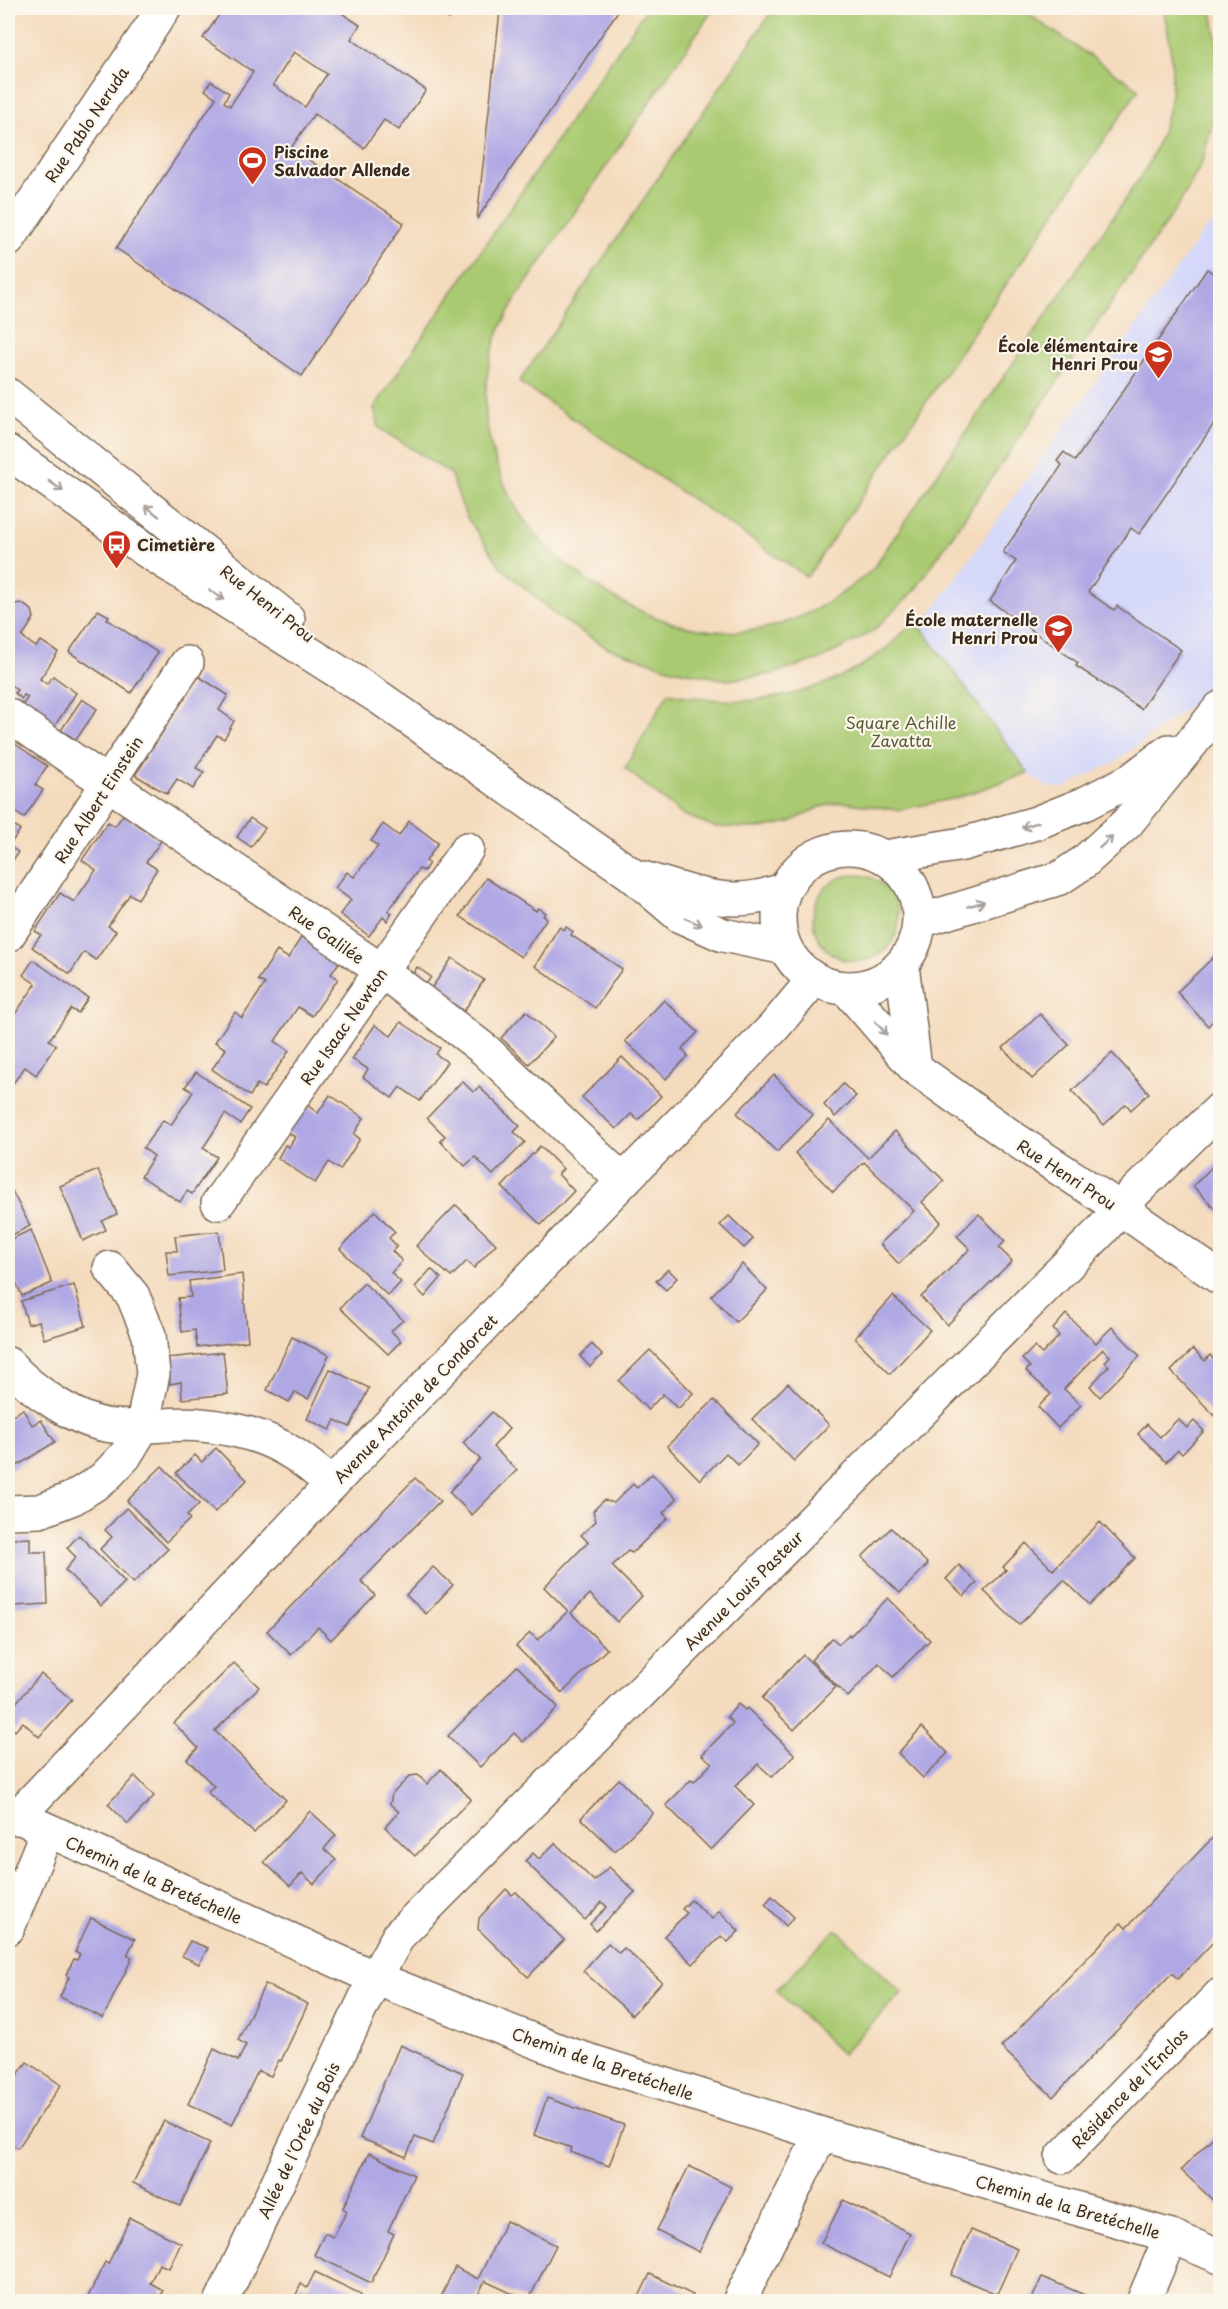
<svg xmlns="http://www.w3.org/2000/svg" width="1228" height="2309" viewBox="0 0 1228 2309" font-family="'Playpen Sans',sans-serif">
<rect width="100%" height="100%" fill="#fbf7ec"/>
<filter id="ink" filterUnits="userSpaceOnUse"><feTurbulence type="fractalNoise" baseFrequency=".0167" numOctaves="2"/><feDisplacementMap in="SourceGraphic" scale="12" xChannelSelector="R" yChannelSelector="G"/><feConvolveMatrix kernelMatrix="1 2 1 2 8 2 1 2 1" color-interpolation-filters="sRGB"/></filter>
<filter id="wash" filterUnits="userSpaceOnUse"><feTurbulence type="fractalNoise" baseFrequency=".008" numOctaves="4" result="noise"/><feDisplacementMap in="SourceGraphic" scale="24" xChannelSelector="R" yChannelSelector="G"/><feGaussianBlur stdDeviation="1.35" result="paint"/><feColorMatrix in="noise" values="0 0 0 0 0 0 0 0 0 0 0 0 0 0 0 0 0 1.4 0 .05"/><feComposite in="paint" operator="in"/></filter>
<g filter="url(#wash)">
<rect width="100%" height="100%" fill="#f4dbbe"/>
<polygon fill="#d5d8f9" points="1220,217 1220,674 1197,700 1115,762 1064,788 1048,787 1028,773 921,627 1203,232"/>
<g fill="#aaca72" stroke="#727a48" stroke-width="1.5">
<path d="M647,8h67l-197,289c-6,12 -14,24 -19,36 -11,28 -15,64 -11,94 7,39 24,81 51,110 58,63 154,113 240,88 36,-11 65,-31 94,-55l273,-400c31,-58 33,-100 18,-162h49v2l8,51 -4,50 -15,54 -22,39 -264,386 -43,42 -49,26 -51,16 -45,6 -55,-11 -66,-22 -48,-30 -57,-50 -35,-51 -16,-43 -71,-45 -5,-20z"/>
<polygon points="774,8 1019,8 1139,89 807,577 519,382"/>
<path d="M909,626l12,1 107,146 -72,25 -58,12 -56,-8 -22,5 -30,15 -28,6 -47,-1 -34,-13 -56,-46 43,-75c18,3 37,6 55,7 66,5 143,-24 186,-74z"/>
<circle cx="856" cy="918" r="43"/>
<polygon points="836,1929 902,1993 842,2054 776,1990"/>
</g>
<g id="blocks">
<g fill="#b0a8e4" fill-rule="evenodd">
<path d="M224,8h80l4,2 1,-2h25l26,17 -9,14 75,51 -27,40 -15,-10 -20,28 -50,-34 -23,34 113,75 -102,153 -186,-128 100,-150 -11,-8 6,-9 18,12 -5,9 6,4 23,-34 -50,-34zM294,52l33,22 -22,33 -32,-22z"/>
<polygon points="442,8 458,8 449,19 439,13"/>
<polygon points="505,8 620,8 477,219 500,11"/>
<polygon points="1207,269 1220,278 1220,415 1139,534 1131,528 1088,592 1114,610 1117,606 1181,650 1141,709 1076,666 1078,663 990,601 1016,561 1003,552 1062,465 1057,461 1064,452 1075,461"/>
<polygon points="21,603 32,610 34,618 22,637 36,647 41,641 58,652 40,679 47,684 53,676 76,693 51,732 19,710 28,697 24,695 22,699 15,693 17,690 8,683 8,615 15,604"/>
<polygon points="98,610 109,616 107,619 158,653 131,693 69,652"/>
<polygon points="198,676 228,695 219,710 234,721 224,739 217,735 196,768 204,772 193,789 177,779 167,794 135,775 148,756 145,754 150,746 153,747"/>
<polygon points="82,699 97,709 76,740 61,730"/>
<polygon points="8,739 47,766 35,785 43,790 24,818 8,807"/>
<polygon points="123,815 161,841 146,862 157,869 138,899 130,894 108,926 116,931 96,960 84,952 70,974 32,947 41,935 35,931 60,893 74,902 96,870 82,860 108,822 115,826"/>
<polygon points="250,818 265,828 251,847 237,837"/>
<polygon points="8,821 20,830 9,846 18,852 8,869"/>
<polygon points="409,821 438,843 426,861 429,863 424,871 419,869 388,911 392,913 387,921 383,917 369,936 340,914 351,900 335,888 347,872 354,877 378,846 371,841 383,824 399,836"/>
<polygon points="486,878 536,911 538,908 545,913 543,916 547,918 521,957 460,916"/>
<polygon points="559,927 564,930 566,927 573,932 571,935 622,969 595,1008 535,966"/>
<polygon points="302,936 340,961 331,974 338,979 312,1016 298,1007 275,1041 289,1051 264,1088 257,1084 250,1096 212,1069 226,1049 215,1042 235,1012 242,1018 265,984 258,980 277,951 288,958"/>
<polygon points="1220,951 1220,1014 1208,1026 1177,992"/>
<polygon points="452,958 484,980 464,1011 431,989"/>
<polygon points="33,960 88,998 78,1013 71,1009 49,1040 56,1045 36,1075 25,1067 11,1086 8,1084 8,1013 13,1017 36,984 23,975"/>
<polygon points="417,967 431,977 426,985 412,975"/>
<polygon points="664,1000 698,1032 682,1049 688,1056 666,1079 625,1041"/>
<polygon points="526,1011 554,1037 529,1064 501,1038"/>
<polygon points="1040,1014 1069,1045 1032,1079 1003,1048"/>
<polygon points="401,1022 440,1048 436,1054 447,1062 420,1101 400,1087 392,1098 363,1077 368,1069 352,1059 375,1025 391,1036"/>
<polygon points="1112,1053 1149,1093 1131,1110 1126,1104 1104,1125 1072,1091"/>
<polygon points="622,1057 661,1096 638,1120 631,1114 616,1129 582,1097"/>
<polygon points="196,1072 250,1109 240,1124 225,1114 203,1148 217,1157 192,1194 187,1191 180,1202 141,1176 154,1156 143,1148 163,1120 171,1125 193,1092 185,1087"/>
<polygon points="774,1075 813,1115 777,1152 737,1113"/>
<polygon points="462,1081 473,1092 479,1087 520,1126 514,1132 525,1142 493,1175 475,1157 465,1166 440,1141 445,1136 427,1118"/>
<polygon points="843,1084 856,1096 835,1117 824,1105"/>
<polygon points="330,1095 364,1118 354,1134 360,1139 340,1170 329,1162 315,1183 278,1158 285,1145 289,1147 295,1137 285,1131 304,1103 318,1113"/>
<polygon points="829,1120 868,1158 895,1131 944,1181 922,1202 941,1222 899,1264 880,1244 914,1211 864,1162 833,1192 795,1153"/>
<polygon points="540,1146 563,1169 558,1174 574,1191 541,1225 502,1187"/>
<polygon points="1220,1159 1220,1214 1193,1186"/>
<polygon points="98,1170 117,1214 102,1221 106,1230 83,1241 60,1186"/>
<polygon points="8,1183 30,1226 8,1237"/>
<polygon points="456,1205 496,1244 474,1268 467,1261 451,1277 416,1246"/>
<polygon points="375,1211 395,1232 389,1238 397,1246 392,1251 402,1261 391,1273 401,1282 388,1296 340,1249"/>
<polygon points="979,1214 1005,1241 999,1248 1012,1261 947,1325 921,1297 970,1249 957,1236"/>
<polygon points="729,1216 753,1239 744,1248 720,1225"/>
<polygon points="31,1230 52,1283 22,1296 16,1282 8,1285 8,1240"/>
<polygon points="219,1231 223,1270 169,1276 166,1251 177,1251 175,1236"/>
<polygon points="742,1264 767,1290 736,1322 711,1296"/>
<polygon points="431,1269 441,1278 425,1297 415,1287"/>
<polygon points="668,1269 677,1278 666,1290 656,1281"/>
<polygon points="242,1274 248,1341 197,1347 195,1330 182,1332 178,1298 191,1297 189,1281"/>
<polygon points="364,1283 403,1320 391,1331 401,1341 388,1354 340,1308"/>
<polygon points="74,1285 86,1326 44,1339 39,1321 28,1324 21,1301"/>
<polygon points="893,1296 930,1330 890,1374 855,1338"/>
<polygon points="1066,1314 1096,1343 1112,1327 1140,1356 1100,1397 1090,1386 1109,1366 1105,1362 1110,1356 1103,1349 1064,1389 1081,1405 1058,1428 1038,1407 1051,1394 1026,1371 1030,1367 1022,1359 1034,1347 1042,1354 1059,1336 1053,1329"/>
<polygon points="292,1337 329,1355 308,1399 295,1392 289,1402 267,1390"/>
<polygon points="592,1344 602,1355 590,1367 580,1356"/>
<polygon points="1193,1349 1205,1361 1210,1355 1215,1361 1220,1355 1220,1421 1171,1371"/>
<polygon points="650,1350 693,1393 678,1409 663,1394 648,1410 619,1381"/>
<polygon points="223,1352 228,1394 182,1399 181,1382 170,1384 168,1358"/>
<polygon points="330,1369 369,1388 350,1427 335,1420 330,1430 307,1419"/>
<polygon points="788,1383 829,1425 794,1461 752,1419"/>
<polygon points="714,1400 758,1444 738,1465 726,1453 700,1480 667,1446"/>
<polygon points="23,1409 32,1425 41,1420 55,1442 9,1471 8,1419"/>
<polygon points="492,1412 509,1429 493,1447 517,1470 472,1515 449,1492 480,1459 463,1443"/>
<polygon points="1178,1419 1187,1428 1194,1421 1204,1431 1182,1454 1178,1450 1166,1462 1138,1434 1147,1424 1160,1437"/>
<polygon points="216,1448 247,1480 215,1512 176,1473 195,1455 202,1462"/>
<polygon points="162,1466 199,1504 187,1516 190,1519 166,1542 127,1501"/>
<polygon points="652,1474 677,1499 663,1513 668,1518 632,1553 628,1551 612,1566 642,1596 617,1622 590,1594 571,1613 607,1649 562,1693 516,1646 530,1633 538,1640 568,1611 544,1587 588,1542 581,1535 596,1521 593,1511 604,1500 614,1503 633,1484 637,1488"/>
<polygon points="415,1478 440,1501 361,1581 375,1595 331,1640 318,1627 291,1655 267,1631"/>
<polygon points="126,1508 168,1549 133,1583 100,1549 112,1537 105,1530"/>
<polygon points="1100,1522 1135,1558 1090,1605 1064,1580 1019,1625 984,1591 1006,1570 1003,1567 1026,1543 1053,1570"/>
<polygon points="8,1527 11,1527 11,1539 30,1538 30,1552 46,1552 48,1604 14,1606 13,1586 8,1586"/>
<polygon points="891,1528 928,1564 900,1593 862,1557"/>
<polygon points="79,1535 125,1582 101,1606 65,1570 76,1557 67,1548"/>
<polygon points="959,1565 977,1583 964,1596 946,1579"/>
<polygon points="433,1567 453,1585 426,1614 406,1595"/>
<polygon points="888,1598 930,1640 893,1677 879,1663 848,1697 811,1660 832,1638 839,1644 849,1634 850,1636"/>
<polygon points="803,1655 836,1687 794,1730 762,1698"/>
<polygon points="234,1663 259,1687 215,1731 286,1800 254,1833 207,1792 214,1786 187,1759 198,1748 174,1723"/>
<polygon points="517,1666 558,1707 523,1742 514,1733 480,1767 448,1736"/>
<polygon points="41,1674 72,1700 39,1737 23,1722 15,1731 8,1724 8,1712"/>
<polygon points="738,1704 745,1710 747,1708 795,1755 772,1777 758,1764 735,1786 754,1805 711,1850 666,1805 691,1780 694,1782 712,1763 702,1755 733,1723 727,1717"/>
<polygon points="922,1727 948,1753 923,1778 898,1753"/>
<polygon points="441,1769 471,1799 415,1856 385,1827 399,1812 390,1804 392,1794 410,1776 418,1775 427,1784"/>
<polygon points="135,1776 154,1796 128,1824 108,1804"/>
<polygon points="619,1779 653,1813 615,1851 581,1818"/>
<polygon points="310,1811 336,1835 324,1849 336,1860 314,1884 302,1873 290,1886 264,1862"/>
<polygon points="1220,1830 1220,1935 1178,1979 1172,1973 1053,2097 1001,2047 1121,1923 1126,1928"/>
<polygon points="555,1843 594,1881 609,1867 635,1892 596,1931 590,1924 607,1907 602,1902 585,1920 525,1861 533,1853 539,1859"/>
<polygon points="506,1889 512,1895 516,1892 564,1940 528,1977 478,1929 479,1918"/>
<polygon points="772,1896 794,1917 786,1926 765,1904"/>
<polygon points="691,1900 712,1919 719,1911 739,1931 728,1942 721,1936 693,1964 664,1936 687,1913 682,1909"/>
<polygon points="91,1918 135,1939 127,1955 132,1958 103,2018 60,1997 69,1977 66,1975 74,1959 77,1960 80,1954 75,1952"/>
<polygon points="190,1941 208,1948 199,1964 182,1956"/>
<polygon points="608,1943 619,1953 624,1948 662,1982 632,2015 583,1971"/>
<polygon points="265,1984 308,2004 281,2061 279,2060 271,2076 258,2071 232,2125 188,2104 214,2049 238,2061 246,2045 238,2040"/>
<polygon points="400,2045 463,2073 433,2144 415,2137 406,2157 360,2138"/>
<polygon points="27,2062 61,2085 18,2148 8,2141 8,2082 13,2075 16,2077"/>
<polygon points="547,2098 624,2125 609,2166 570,2152 572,2148 534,2135"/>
<polygon points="164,2121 210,2143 180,2206 133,2183"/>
<polygon points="1218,2132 1220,2135 1220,2207 1181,2170"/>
<polygon points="369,2153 414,2175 388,2231 394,2234 371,2283 314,2255 325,2233 333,2237 347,2211 343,2208"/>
<polygon points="689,2166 731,2187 699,2252 657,2230"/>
<polygon points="843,2200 910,2233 889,2277 821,2243"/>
<polygon points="130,2218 181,2243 169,2268 159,2264 150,2283 163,2290 158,2301 86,2301 105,2262 108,2264"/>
<polygon points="506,2221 556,2245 528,2301 485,2281 475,2301 455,2301 442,2295 455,2267 478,2279"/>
<polygon points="971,2230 1017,2249 997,2294 951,2275"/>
<polygon points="315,2272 361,2294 358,2301 293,2301 301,2284 307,2288"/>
<polygon points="650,2274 693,2295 690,2301 637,2301"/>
<polygon points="1042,2277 1099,2301 1031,2301"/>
</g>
</g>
</g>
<g filter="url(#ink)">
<use href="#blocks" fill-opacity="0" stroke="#7c6856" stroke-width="1.5"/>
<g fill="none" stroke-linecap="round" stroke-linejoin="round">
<defs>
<g id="minor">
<polyline points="8,240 164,8"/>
<polyline points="8,715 382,971 485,1050 623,1181"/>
<polyline points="885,857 963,844 1036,823 1084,804 1131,780 1169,751"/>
<polyline points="920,921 1060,878 1084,862 1127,823 1220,708"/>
<polyline points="8,935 187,663"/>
<polyline points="218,1203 467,849"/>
<path d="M8,1364c23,26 70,59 105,62 29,3 59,-4 88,-1 15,1 34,5 49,9 36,11 55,27 82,50"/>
<polyline points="8,1512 40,1511 73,1498 103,1479 125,1456 142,1428 153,1374 149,1335 133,1296 110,1268"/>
<polyline points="8,1812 375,1978 565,2053 821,2134 1171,2236 1220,2257"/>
<polyline points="16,1818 332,1484 623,1181 774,1027 814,979"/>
<polyline points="8,1928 47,1831"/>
<polyline points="1062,2157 1220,1995"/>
<polyline points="221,2302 375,1978 399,1935 1102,1230 1132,1195 1220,1109"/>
<polyline points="739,2302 821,2134"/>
<polyline points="1143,2302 1171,2236"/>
</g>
<g id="tertiary">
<polyline points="8,395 288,619"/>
<polyline points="8,452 147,551 380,698 631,874 680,916 723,935 785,948"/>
<circle cx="849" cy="918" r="70"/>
<path d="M643,878c35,10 76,27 114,19 9,-1 18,-5 27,-7"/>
<polyline points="902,965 915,1068"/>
<polyline points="846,988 915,1068 1013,1138 1121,1209 1220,1278"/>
</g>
</defs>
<use href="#minor" stroke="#7c6856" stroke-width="36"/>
<use href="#tertiary" stroke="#7c6856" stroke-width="36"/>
<use href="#minor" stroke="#fff" stroke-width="33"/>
<use href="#tertiary" stroke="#fff" stroke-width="33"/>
</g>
<defs><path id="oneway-shaft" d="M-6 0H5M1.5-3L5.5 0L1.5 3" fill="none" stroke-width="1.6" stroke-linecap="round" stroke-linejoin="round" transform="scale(1.5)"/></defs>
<g stroke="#a79f9a">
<use href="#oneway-shaft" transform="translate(56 486) rotate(36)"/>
<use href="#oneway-shaft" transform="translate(152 511) rotate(-142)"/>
<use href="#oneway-shaft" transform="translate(217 595) rotate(32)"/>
<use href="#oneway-shaft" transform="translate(1030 825) rotate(162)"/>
<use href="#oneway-shaft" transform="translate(1106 842) rotate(-43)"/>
<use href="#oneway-shaft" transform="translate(976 904) rotate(-17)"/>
<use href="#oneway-shaft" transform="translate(694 922) rotate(23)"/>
<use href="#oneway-shaft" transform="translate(881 1028) rotate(49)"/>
</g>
</g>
<defs>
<symbol id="stadium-pin" viewBox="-11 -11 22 30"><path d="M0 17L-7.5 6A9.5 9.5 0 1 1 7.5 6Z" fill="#c8321e" stroke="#fbf7ec"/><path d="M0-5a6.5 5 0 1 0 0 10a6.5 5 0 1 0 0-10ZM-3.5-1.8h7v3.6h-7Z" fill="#fff"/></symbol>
<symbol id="school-pin" viewBox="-11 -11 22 30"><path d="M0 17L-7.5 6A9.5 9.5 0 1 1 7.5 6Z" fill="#c8321e" stroke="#fbf7ec"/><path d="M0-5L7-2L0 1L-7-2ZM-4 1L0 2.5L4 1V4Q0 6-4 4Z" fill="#fff"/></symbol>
<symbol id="bus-pin" viewBox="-11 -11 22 30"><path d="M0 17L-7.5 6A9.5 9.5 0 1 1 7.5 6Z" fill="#c8321e" stroke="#fbf7ec"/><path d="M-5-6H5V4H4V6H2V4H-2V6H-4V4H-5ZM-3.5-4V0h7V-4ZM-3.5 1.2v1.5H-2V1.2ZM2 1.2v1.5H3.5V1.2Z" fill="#fff"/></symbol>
</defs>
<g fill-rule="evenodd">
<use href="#stadium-pin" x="236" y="144" width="33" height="45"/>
<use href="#school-pin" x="1142" y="338" width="33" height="45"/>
<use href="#bus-pin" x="100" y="528" width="33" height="45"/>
<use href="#school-pin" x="1042" y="612" width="33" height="45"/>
</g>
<g text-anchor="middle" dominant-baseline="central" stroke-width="4.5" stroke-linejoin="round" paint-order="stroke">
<g font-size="16" fill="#3b2a1e" stroke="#fbf7ec">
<text transform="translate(86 124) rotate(-56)">Rue Pablo Neruda</text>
<text transform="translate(268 603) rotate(38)">Rue Henri Prou</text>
<text transform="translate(98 799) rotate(-57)">Rue Albert Einstein</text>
<text transform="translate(327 934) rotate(35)">Rue Galilée</text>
<text transform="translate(343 1026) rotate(-55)">Rue Isaac Newton</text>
<text transform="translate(1067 1174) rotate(33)">Rue Henri Prou</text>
<text transform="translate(415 1398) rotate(-46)">Avenue Antoine de Condorcet</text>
<text transform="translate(743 1590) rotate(-45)">Avenue Louis Pasteur</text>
<text transform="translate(154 1879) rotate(24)">Chemin de la Bretéchelle</text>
<text transform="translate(603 2063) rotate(19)">Chemin de la Bretéchelle</text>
<text transform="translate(1129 2088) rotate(-46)">Résidence de l'Enclos</text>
<text transform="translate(298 2140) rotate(-65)">Allée de l'Orée du Bois</text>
<text transform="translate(1068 2206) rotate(16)">Chemin de la Bretéchelle</text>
</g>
<g font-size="16" font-weight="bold" fill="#3b2a1e" stroke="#fbf7ec" text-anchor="start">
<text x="274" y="151">Piscine<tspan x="274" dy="18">Salvador Allende</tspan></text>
<text x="1138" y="345" text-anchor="end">École élémentaire<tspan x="1138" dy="18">Henri Prou</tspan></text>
<text x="137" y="544">Cimetière</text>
<text x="1038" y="619" text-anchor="end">École maternelle<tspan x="1038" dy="18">Henri Prou</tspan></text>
</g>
<g font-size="16" fill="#5c5a37" stroke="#fbf7ec">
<text x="901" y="722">Square Achille<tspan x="901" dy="18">Zavatta</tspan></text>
</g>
</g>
<rect width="1228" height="2309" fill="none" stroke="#fbf7ec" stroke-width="30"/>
</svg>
